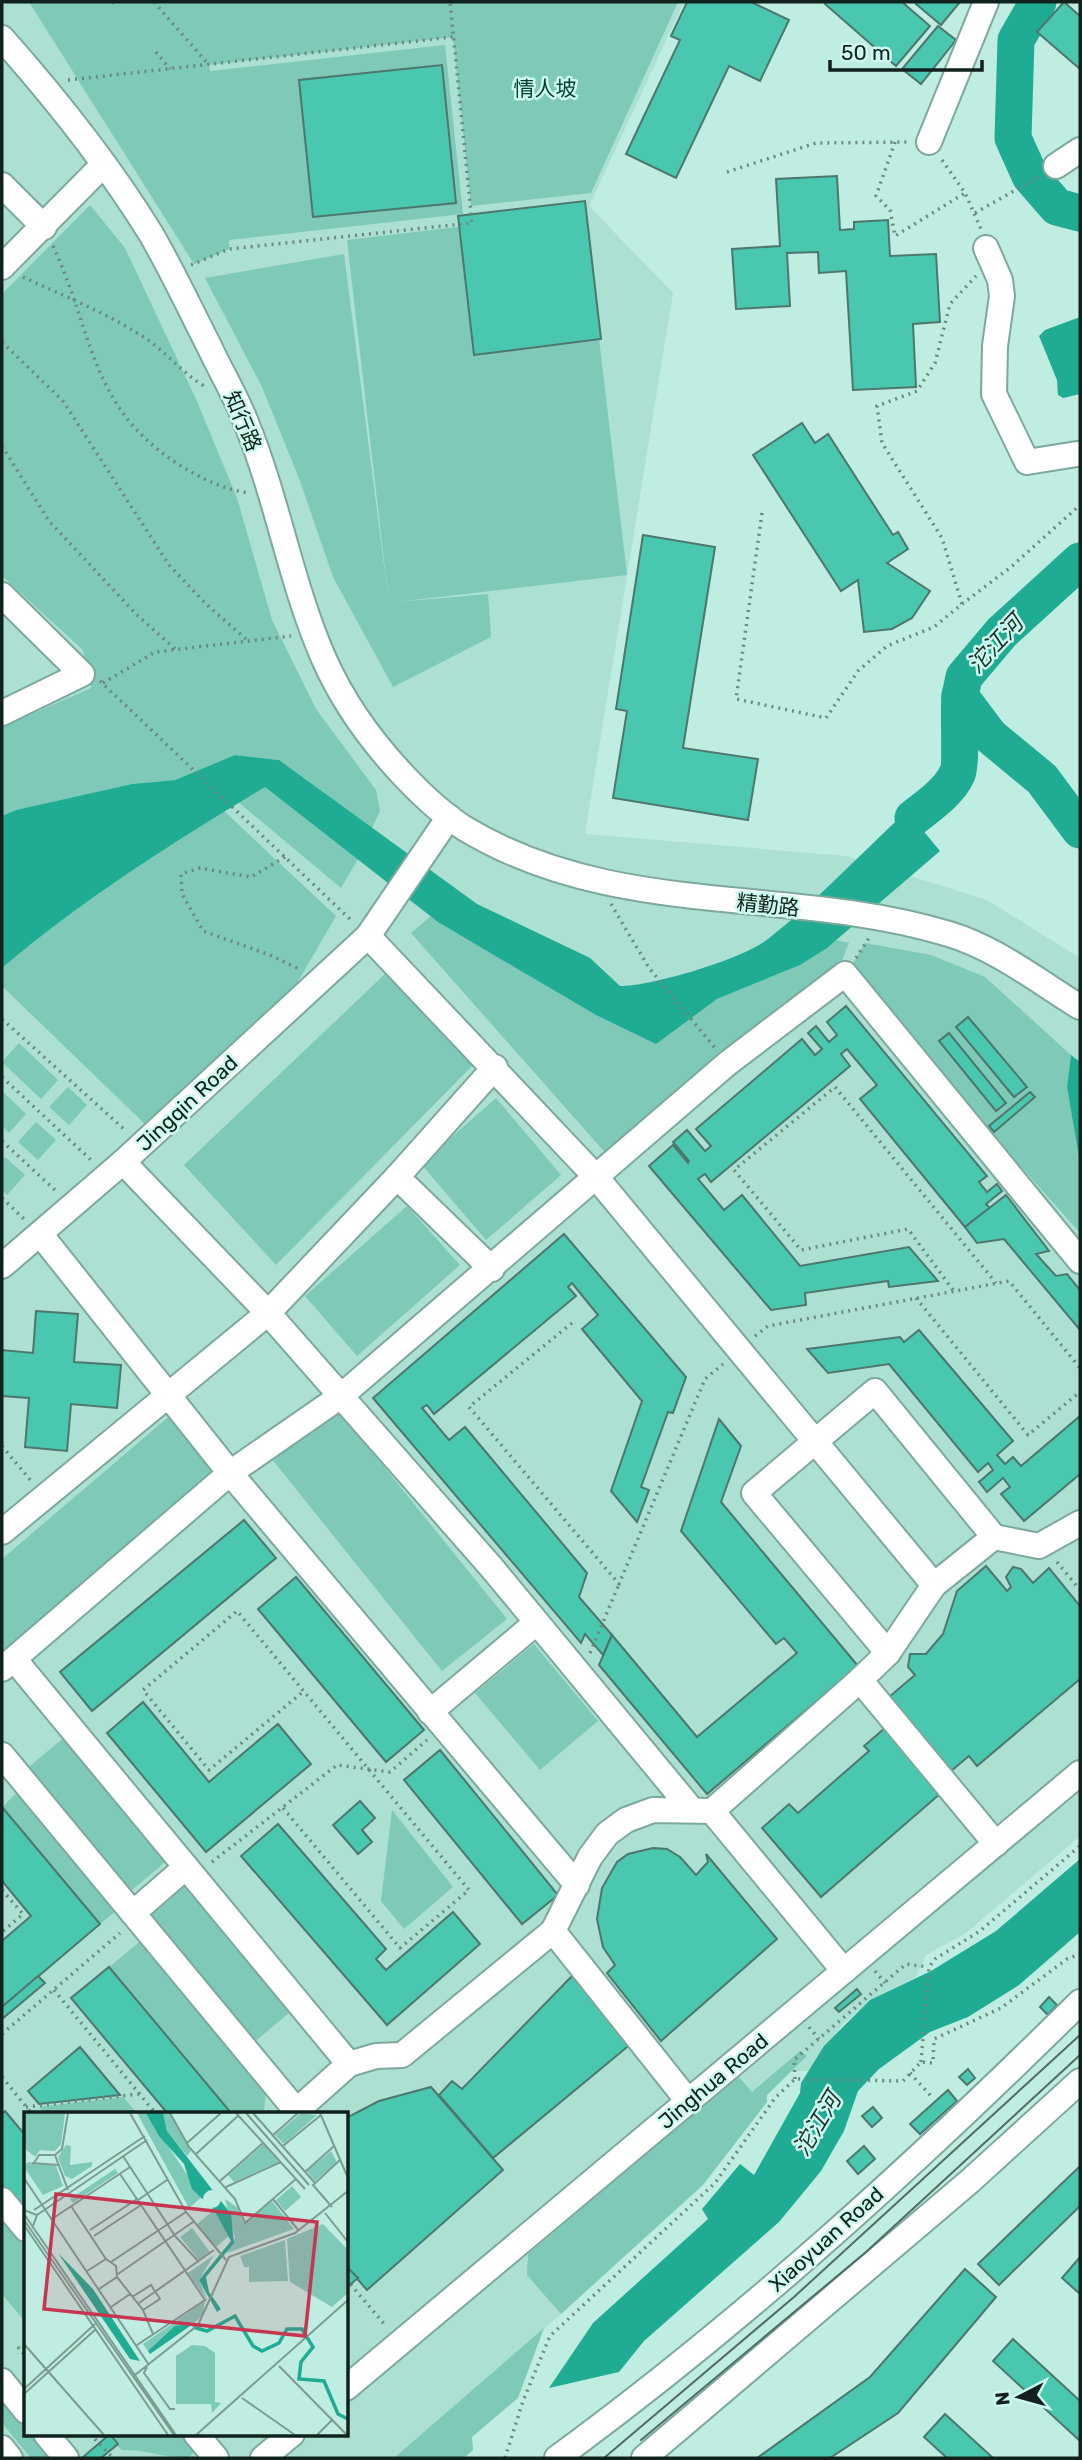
<svg xmlns="http://www.w3.org/2000/svg" width="1082" height="2460" viewBox="0 0 1082 2460" font-family="Rubik,'Noto Sans SC',sans-serif">
<rect width="100%" height="100%" fill="#c0ede1"/>
<path fill="#abe0d2" fill-rule="evenodd" d="M2,2h682l-95,204 84,87 -88,541 261,22 141,44 93,58v878l-114,97 -40,22 -10,22 -46,23 -27,24 -35,47h-18l-224,183 -5,60 -97,84 9,52 -9,8h-462zM26,2114h320v320h-320z"/>
<g fill="#7ec9b8">
<polygon points="29,2 678,2 591,193 471,206 453,37 209,65 210,71 445,45 463,214 229,240 229,249 194,264"/>
<polygon points="90,205 125,248 196,399 237,498 272,620 316,709 376,790 380,811 372,828 279,760 235,755 175,780 132,784 16,810 2,816 2,727 91,688 83,650 2,576 2,294"/>
<polygon points="584,212 627,575 397,602 488,594 491,637 393,687 333,577 300,481 262,387 205,278 344,254 389,604 347,240"/>
<polygon points="265,787 358,859 341,888 238,802"/>
<path d="M224,811l112,105 -47,81 -140,131 -147,-142v-18c69,-59 145,-110 222,-157z"/>
<polygon points="431,916 596,1015 656,1043 717,999 800,965 837,940 849,943 839,968 609,1157 411,933"/>
<polygon points="865,943 931,955 985,977 1071,1055 1067,1087 1080,1163 1080,1233 848,972"/>
<polygon points="385,974 473,1065 276,1265 184,1165"/>
<polygon points="19,1043 58,1080 41,1099 2,1062"/>
<polygon points="68,1087 87,1105 69,1125 49,1107"/>
<polygon points="2,1091 26,1114 9,1133 2,1126"/>
<polygon points="496,1098 561,1175 486,1240 421,1164"/>
<polygon points="36,1122 56,1140 38,1160 18,1142"/>
<polygon points="5,1157 25,1175 7,1195 2,1190 2,1161"/>
<polygon points="407,1206 460,1265 357,1356 305,1296"/>
<polygon points="335,1406 507,1619 442,1671 271,1458"/>
<polygon points="173,1413 224,1473 2,1663 2,1559"/>
<polygon points="534,1644 598,1721 540,1770 475,1693"/>
<polygon points="68,1734 170,1858 126,1895 24,1771"/>
<polygon points="19,1791 118,1909 100,1924 2,1807"/>
<polygon points="392,1810 453,1887 404,1929 381,1901"/>
<polygon points="190,1882 295,2008 252,2044 147,1919"/>
<polygon points="142,1940 266,2089 264,2113 232,2113 109,1967"/>
<polygon points="800,2051 807,2056 767,2095 767,2102 703,2185 561,2314 527,2275 528,2254 738,2076 752,2092"/>
<polygon points="123,2097 137,2113 45,2113 39,2107"/>
<polygon points="2,2219 26,2248 26,2323 2,2294"/>
<polygon points="544,2328 518,2398 472,2437 473,2450 464,2458 394,2458"/>
<polygon points="2,2400 26,2429 26,2434 30,2434 51,2458 31,2458 2,2423"/>
<path d="M104,2434h85l11,13 -12,11c-23,0 -43,-9 -66,-8z"/>
</g>
<g fill="#20ab93">
<polygon points="1080,317 1080,394 1063,398 1058,395 1057,380 1039,336 1045,330"/>
<path d="M235,755l44,5 198,144 113,54 30,28c32,0 123,-27 148,-47 49,-38 93,-86 139,-128l33,40 -113,97 -27,17 -83,34 -61,45 -60,-29 -158,-93 -173,-135c-92,55 -182,112 -263,181v-152l14,-6 116,-26 43,-4z"/>
<polygon points="1071,1055 1080,1062 1080,1163 1067,1087"/>
<polygon points="1080,1859 1080,1932 1019,1985 968,2017 930,2032 879,2069 858,2091 844,2131 821,2171 779,2222 644,2341 619,2372 549,2388 593,2323 708,2219 702,2209 740,2164 754,2175 800,2093 801,2083 824,2046 870,2000 931,1971 996,1931"/>
</g>
<g fill="none" stroke-linecap="round" stroke-linejoin="round">
<g stroke="#20ab93" stroke-width="37">
<polyline points="1038,2 1016,40 1013,138 1030,176 1057,207 1080,213"/>
<polyline points="1080,561 1002,632 964,677 960,696 990,736 1042,779 1080,830"/>
<path d="M913,818c15,-12 36,-26 44,-44 5,-9 1,-62 3,-78"/>
</g>
</g>
<g fill="#49c8af" stroke="#4d776d" stroke-width="2">
<polygon points="687,2 751,2 789,20 760,81 729,66 676,178 626,154 680,40 671,36"/>
<polygon points="827,2 902,2 930,26 896,66 825,4"/>
<polygon points="917,2 960,2 941,25 916,4"/>
<polygon points="1064,2 1080,16 1080,69 1037,32"/>
<polygon points="938,26 956,40 921,84 902,69"/>
<polygon points="442,65 456,203 313,217 299,80"/>
<polygon points="837,176 840,230 854,229 854,222 888,220 890,256 936,254 940,322 913,324 916,387 853,390 846,271 819,273 818,252 787,253 790,306 736,309 732,249 780,246 776,179"/>
<polygon points="585,201 601,339 474,355 458,216"/>
<polygon points="802,423 815,443 828,434 893,535 898,532 908,549 887,563 930,591 912,618 892,629 864,632 858,580 841,591 753,455"/>
<polygon points="643,535 715,547 683,748 758,759 748,820 613,798 627,711 616,709"/>
<polygon points="846,1006 987,1176 979,1182 987,1192 997,1184 1002,1191 986,1204 990,1208 965,1227 860,1099 877,1085 847,1049 841,1054 850,1066 711,1182 705,1174 698,1179 724,1210 742,1195 800,1266 909,1247 938,1281 889,1287 888,1281 805,1293 806,1305 771,1310 649,1166 673,1145 688,1163 689,1161 673,1142 687,1130 705,1151 711,1146 696,1129 802,1039 815,1055 822,1049 808,1033 816,1026 829,1042 837,1035 827,1022"/>
<polygon points="968,1017 1027,1087 1014,1097 956,1027"/>
<polygon points="949,1033 1006,1103 996,1111 939,1041"/>
<polygon points="1030,1092 1035,1097 994,1132 989,1126"/>
<polygon points="1006,1195 1049,1251 1036,1254 1056,1276 1067,1274 1080,1290 1080,1330 1004,1239 977,1243 965,1227"/>
<polygon points="564,1234 686,1377 673,1413 668,1412 641,1487 649,1490 637,1522 611,1491 642,1401 582,1329 598,1315 572,1283 568,1287 576,1296 434,1414 427,1405 422,1408 449,1440 465,1427 587,1573 579,1597 612,1635 603,1655 585,1634 581,1643 373,1398"/>
<polygon points="36,1311 78,1314 74,1362 121,1365 117,1408 71,1404 67,1451 25,1447 29,1398 2,1396 2,1350 33,1353"/>
<polygon points="919,1330 1013,1441 997,1455 1005,1464 1013,1457 1021,1466 1080,1416 1080,1474 1024,1521 1001,1494 1010,1487 1003,1478 987,1492 979,1482 993,1470 988,1463 978,1472 889,1364 828,1373 807,1349 900,1337 904,1342"/>
<polygon points="719,1419 741,1446 721,1502 858,1666 707,1794 599,1665 612,1635 697,1737 797,1653 784,1638 776,1644 681,1531"/>
<polygon points="244,1520 276,1558 92,1711 60,1672"/>
<polygon points="986,1566 1007,1591 1011,1587 1006,1577 1013,1567 1021,1569 1033,1583 1049,1568 1080,1606 1080,1679 977,1766 969,1756 951,1771 889,1697 915,1675 908,1667 910,1654 926,1654 943,1634 957,1591"/>
<polygon points="296,1577 424,1730 386,1762 258,1609"/>
<polygon points="143,1702 209,1782 278,1724 311,1764 206,1852 107,1733"/>
<polygon points="885,1728 941,1793 821,1897 762,1828 789,1804 798,1813 869,1751 864,1746"/>
<polygon points="440,1750 558,1895 522,1924 404,1780"/>
<polygon points="360,1801 375,1818 362,1830 372,1842 358,1854 333,1825"/>
<polygon points="2,1807 100,1924 2,2007 2,1941 31,1916 2,1881"/>
<polygon points="278,1824 386,1949 376,1959 386,1970 453,1912 480,1944 387,2025 241,1856"/>
<polygon points="653,1848 667,1849 680,1857 696,1875 708,1862 706,1854 777,1939 661,2041 607,1973 615,1965 603,1947 597,1919 602,1888 617,1862 628,1854"/>
<polygon points="109,1967 232,2114 168,2114 71,1998"/>
<polygon points="38,1976 45,1983 2,2019 2,2007"/>
<polygon points="572,1976 632,2043 493,2158 439,2095 452,2081 462,2089"/>
<polygon points="857,1989 861,1994 839,2012 835,2008"/>
<polygon points="1049,1997 1057,2005 1048,2015 1040,2007"/>
<polygon points="80,2047 120,2095 39,2104 28,2091"/>
<polygon points="968,2069 975,2078 967,2085 959,2077"/>
<polygon points="431,2087 503,2170 367,2290 346,2266 346,2118 379,2101"/>
<polygon points="948,2090 957,2101 920,2134 910,2124"/>
<polygon points="873,2107 882,2118 872,2127 862,2116"/>
<polygon points="5,2111 26,2136 26,2214 2,2185 2,2114"/>
<polygon points="864,2146 875,2159 858,2174 847,2161"/>
<polygon points="1080,2166 1080,2206 999,2285 978,2264"/>
<polygon points="1080,2257 1080,2294 1062,2278"/>
<polygon points="346,2266 358,2278 346,2288"/>
<polygon points="965,2269 996,2297 898,2413 830,2458 757,2458 870,2377"/>
<polygon points="1013,2339 1080,2401 1080,2441 993,2361"/>
<polygon points="945,2414 993,2458 947,2458 924,2437"/>
<polygon points="110,2434 118,2444 101,2458 82,2458"/>
</g>
<g fill="none" stroke-linecap="round" stroke-linejoin="round">
<defs>
<g id="minor">
<path d="M2,38c54,61 106,126 149,196 21,36 39,75 58,112 12,26 28,52 38,79 31,76 44,159 77,234 19,43 48,83 80,117 18,19 38,38 60,52 152,92 323,57 485,106 47,14 90,48 131,73"/>
<polyline points="929,142 986,2"/>
<polyline points="1056,166 1080,150"/>
<polyline points="2,185 44,227"/>
<polyline points="986,248 1000,280 1002,296 995,346 994,394 1027,462 1077,454"/>
<polyline points="2,267 103,165"/>
<polyline points="2,595 82,674 2,713"/>
<polyline points="368,936 596,1177 934,1585"/>
<polyline points="123,1162 268,1313 492,1568 692,1810"/>
<polyline points="397,1177 492,1269"/>
<polyline points="41,1235 230,1473 577,1885"/>
<polyline points="2,1266 123,1162 368,936 449,817"/>
<polyline points="2,1532 268,1313 397,1177 495,1067"/>
<polyline points="888,1653 754,1493 875,1391 994,1537"/>
<polyline points="14,1659 349,2064"/>
<polyline points="2,1669 230,1473 341,1396 728,1063 845,974 1080,1261"/>
<polyline points="860,1680 996,1844"/>
<polyline points="430,1712 536,1623"/>
<polyline points="2,1755 295,2109"/>
<polyline points="712,1811 844,1971"/>
<polyline points="133,1913 186,1867"/>
<polyline points="553,1931 688,2101"/>
<polyline points="293,2114 349,2064 376,2056 402,2055 553,1931 590,1857 607,1834 626,1820 653,1810 712,1811 860,1680 888,1653 934,1585 994,1537 1039,1546 1080,1523"/>
<polyline points="2,2200 26,2229"/>
<polyline points="2,2381 26,2411"/>
<polyline points="346,2388 1080,1773"/>
<polyline points="46,2434 66,2458"/>
<polyline points="196,2434 216,2458"/>
<polyline points="2,2448 10,2458"/>
<polyline points="263,2458 292,2434"/>
<path d="M557,2458c187,-137 358,-293 523,-456"/>
<polyline points="644,2458 970,2181 1080,2081"/>
</g>
</defs>
<use href="#minor" stroke="#7da89d" stroke-width="28"/>
<g stroke="#6a8981" stroke-width="3.5" stroke-dasharray="2 5" stroke-linecap="butt">
<polyline points="113,2 116,6"/>
<polyline points="154,2 209,65"/>
<polyline points="156,52 170,69"/>
<polyline points="68,80 453,37"/>
<polyline points="895,142 876,196 890,210 895,236 965,193"/>
<polyline points="942,160 965,193 981,229"/>
<polyline points="727,172 816,143 908,142"/>
<polyline points="975,213 1040,176"/>
<path d="M53,246c40,85 36,159 122,216 23,15 46,27 74,31"/>
<polyline points="191,265 229,249 472,223 450,2"/>
<path d="M23,277c41,19 84,36 122,61 21,14 36,34 59,48"/>
<polyline points="2,342 63,401 169,565 206,604 247,640"/>
<polyline points="2,446 49,521 136,614 175,649"/>
<polyline points="762,513 736,699 826,718 858,671 887,646 934,627 962,604 942,538 882,443 877,406 917,391 935,363 950,304 976,276"/>
<polyline points="962,604 1011,567 1080,505"/>
<polyline points="100,681 353,922"/>
<polyline points="103,683 155,652 291,636"/>
<polyline points="285,857 251,877 200,868 181,874 182,894 203,931 270,955 299,969"/>
<polyline points="611,904 649,968 715,1048"/>
<polyline points="856,958 869,938"/>
<polyline points="2,1019 125,1130"/>
<polyline points="2,1077 91,1160"/>
<polyline points="2,1141 56,1191"/>
<polyline points="2,1198 24,1219"/>
<polyline points="953,1290 908,1229 801,1250 734,1170 835,1087 996,1283"/>
<polyline points="916,1298 1028,1435 1080,1392"/>
<polyline points="572,1323 469,1407 619,1584 705,1379 723,1364"/>
<polyline points="755,1336 768,1326 1009,1281 1080,1368"/>
<polyline points="2,1446 32,1482"/>
<polyline points="1057,1562 1080,1590"/>
<polyline points="590,1653 619,1584"/>
<polyline points="283,1808 400,1948 469,1890 237,1611 143,1690 209,1770 304,1691"/>
<polyline points="212,1862 337,1765 390,1772 427,1740"/>
<polyline points="2,1890 23,1914 2,1932"/>
<polyline points="875,1971 885,1983"/>
<polyline points="54,1990 156,2114"/>
<polyline points="809,2027 819,2039"/>
<polyline points="2,2034 120,1933"/>
<polyline points="921,2062 929,1967 935,1959 980,1931 1080,1846"/>
<polyline points="910,2073 932,2097"/>
<polyline points="2,2077 32,2114"/>
<polyline points="795,2079 794,2060 906,1964 928,1967"/>
<polyline points="26,2107 139,2094"/>
<polyline points="346,2279 385,2325"/>
<polyline points="18,2347 26,2357"/>
<polyline points="90,2434 113,2458"/>
<polyline points="505,2458 523,2401 550,2336 715,2183 775,2098 795,2079 903,2081 921,2062 933,2063 934,2039 1001,2008 1067,1959 1080,1954"/>
</g>
<use href="#minor" stroke="#fff" stroke-width="24"/>
<g stroke="#516c65" stroke-width="2">
<polyline points="641,2440 866,2252 1080,2055"/>
<polyline points="604,2458 794,2297 1080,2035"/>
</g>
</g>
<g text-anchor="middle" dominant-baseline="central" stroke-width="5" stroke-linejoin="round" paint-order="stroke">
<g font-size="21" fill="#023e34" stroke="#cdfaee">
<text x="545" y="88">情人坡</text>
</g>
<g font-size="21" fill="#11221e" stroke="#cdfaee">
<text transform="translate(243 421) rotate(67)">知行路</text>
<text transform="translate(768 905) rotate(6)">精勤路</text>
<text transform="translate(187 1103) rotate(-43)">Jingqin Road</text>
<text transform="translate(713 2081) rotate(-40)">Jinghua Road</text>
<text transform="translate(826 2239) rotate(-42)">Xiaoyuan Road</text>
</g>
<g font-size="23" font-style="italic" fill="#1c312c" stroke="#cdfaee">
<text transform="translate(995 644) rotate(-47)">沱江河</text>
<text transform="translate(817 2124) rotate(-59)">沱江河</text>
</g>
</g>
<g transform="translate(24 2112)">
<rect width="324" height="324" fill="#c0ede1"/>
<path d="M0,1h41l-4,31 -6,7 -15,-1 -5,7 -11,-9zM113,1h9l56,84 -13,11zM139,1h7l21,38 -4,5 -20,-25zM277,1l16,2 -33,29 -9,-9zM240,32l15,18 -45,20 -6,-7zM42,33l5,1 -1,19 22,-3v4l-20,13 -7,-3 -7,-19zM307,39l6,11 -22,19 -8,-10zM4,50l28,4 7,20 -20,9 -19,-28zM91,57l3,4 -45,30 -3,-4zM268,74l9,11 -16,14 -9,-11zM201,87l13,9 5,15 29,-22 22,28 -67,24 8,-15zM190,98l15,26 -13,11 -20,-22zM299,112l25,26v43l-16,14 -42,-25 -3,-43zM168,116l18,24 -11,8 -19,-23zM261,128l3,41 -39,1v-15h-5l-4,-11zM190,143l-15,25 9,21 -20,-28zM181,189l-2,14 -10,9 -21,6 -24,21 -5,-7zM168,233l13,1 10,7v49l6,1 -9,10 -1,-9h-35v-48z" fill="#7ec9b8"/>
<path d="M122,1h17l4,18 64,83 3,29 -28,34 3,15 12,17 -4,3 -18,-32 32,-39 -17,-31 -22,-21 -8,-25 -25,-28zM34,141l35,36 47,72 -10,-2zM169,212l-43,30 -2,-3 27,-25z" fill="#20ab93"/>
<path d="M179 87a9 9 0 1 1 18 0a9 9 0 1 1-18 0Z" fill="#c0ede1"/>
<path fill="none" stroke="#20ab93" stroke-width="3.5" d="M169,215l14,4 28,-15 18,30 9,5 17,-8 8,-14h15l11,18 -12,15 -2,17 25,2 14,33 10,5"/>
<path fill="none" stroke="#7a9c93" stroke-width="2" d="M106,1l56,99 40,48M146,1l19,34 46,52 10,24 51,-44M212,1l69,76M222,1l63,72M229,1l62,70M296,1l28,65M249,23l25,-22M163,31l34,-30M259,34l38,-31M172,42l43,-39M31,43l13,35M99,44l52,80 24,26M8,51l26,2M10,51l5,-8h16l7,-6 6,-36M281,60l29,-26M96,62l85,126 -68,45M0,66l125,187M196,69l43,-38M202,75l55,-25M249,87l26,32M114,88l29,-20M47,94l35,53 10,7 1,11 26,33 10,24M308,95l-19,-22 27,-25M0,98l13,5 -4,11M10,98l111,-74M301,101l23,29M0,102l152,221M13,103l110,-75M28,107l78,-52M0,108l150,215M0,113l144,210M66,118l47,-31M70,124l47,-31M87,150l75,-50M63,159l19,-12M94,162l75,-52M75,177l18,-12M108,185l19,-12 9,14 -17,11M115,191l75,-53M87,195l19,-13M0,232l80,91M255,254l68,69M123,255l-3,6 26,36h5M111,263l63,-50 31,-68 66,-24 53,-42M0,277l71,-65M0,282l72,-65M218,286l53,37M172,323l152,-135M293,323l16,-16"/>
<path fill="#c63650" fill-opacity="0.15" stroke="#c63650" stroke-width="3.5" d="M32,82l261,28 -12,114 -261,-27z"/>
<rect width="324" height="324" fill="none" stroke="#11221e" stroke-width="3.5"/>
</g>
<rect width="1082" height="2460" fill="none" stroke="#11221e" stroke-width="7"/>
<g transform="translate(1019 2397) rotate(264)" stroke="#cdfaee" stroke-width="5" paint-order="stroke">
<path d="M0-5L12 26L0 18L-12 26Z" fill="#11221e"/>
<text y="-10" font-size="19" font-weight="bold" text-anchor="middle" fill="#11221e">N</text>
</g>
<path d="M830 60v10h152v-10" fill="none" stroke="#11221e" stroke-width="3.5"/>
<text x="841" y="60" font-size="21" fill="#11221e" stroke="#cdfaee" stroke-width="5" paint-order="stroke">50 m</text>
</svg>
